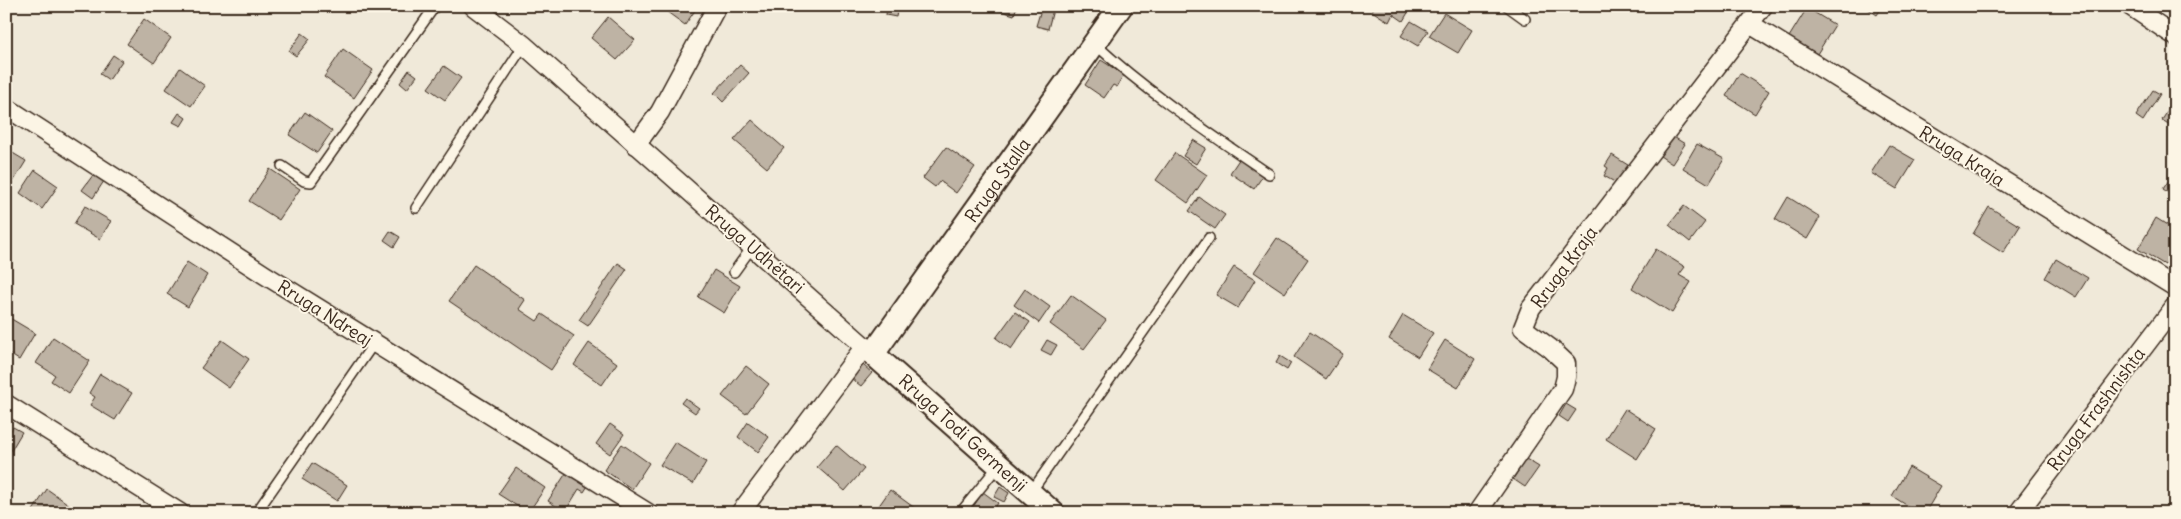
<svg xmlns="http://www.w3.org/2000/svg" width="2181" height="519" viewBox="0 0 2181 519" font-family="Delius,sans-serif">
<rect width="100%" height="100%" fill="#f0e9d9"/>
<filter id="ink" filterUnits="userSpaceOnUse"><feTurbulence type="fractalNoise" baseFrequency=".02" numOctaves="2"/><feDisplacementMap in="SourceGraphic" scale="10" xChannelSelector="R" yChannelSelector="G"/><feConvolveMatrix kernelMatrix="1 2 1 2 8 2 1 2 1" color-interpolation-filters="sRGB"/></filter>
<g filter="url(#ink)">
<g fill="#beb3a4" stroke="#3b2a1e">
<polygon points="659,6 698,6 685,25"/>
<polygon points="887,6 898,6 896,17 886,15"/>
<polygon points="986,6 1017,6 1014,15"/>
<polygon points="1042,6 1054,6 1048,29 1036,26"/>
<polygon points="1375,6 1412,6 1403,21 1393,14 1389,22 1372,11"/>
<polygon points="1864,6 1883,6 1877,15"/>
<polygon points="2162,6 2175,6 2175,14"/>
<polygon points="1807,8 1835,25 1817,54 1789,37"/>
<polygon points="1444,13 1472,30 1458,53 1429,36"/>
<polygon points="608,17 635,40 617,60 591,38"/>
<polygon points="144,19 171,38 154,63 127,44"/>
<polygon points="1411,21 1428,31 1418,46 1401,36"/>
<polygon points="302,33 310,39 296,56 289,51"/>
<polygon points="343,49 373,70 354,98 324,77"/>
<polygon points="113,55 122,61 109,80 100,74"/>
<polygon points="1101,60 1124,75 1117,87 1113,85 1104,98 1085,85"/>
<polygon points="740,65 749,73 723,102 714,93"/>
<polygon points="444,66 461,78 445,100 428,88"/>
<polygon points="180,68 205,86 191,106 166,89"/>
<polygon points="409,70 417,76 407,89 400,83"/>
<polygon points="1740,73 1769,91 1755,114 1726,96"/>
<polygon points="2153,90 2160,94 2143,121 2136,116"/>
<polygon points="2175,100 2175,128 2162,120"/>
<polygon points="305,112 332,131 317,153 289,135"/>
<polygon points="179,113 186,118 181,126 173,122"/>
<polygon points="752,120 784,148 767,168 734,140"/>
<polygon points="1672,136 1685,144 1672,164 1660,156"/>
<polygon points="1193,140 1206,148 1196,164 1183,156"/>
<polygon points="1697,144 1724,159 1709,184 1683,168"/>
<polygon points="1889,145 1915,160 1897,189 1871,173"/>
<polygon points="946,147 975,167 956,193 940,181 935,187 923,178"/>
<polygon points="6,149 26,161 10,187 6,184"/>
<polygon points="1175,153 1207,175 1188,203 1156,180"/>
<polygon points="1612,155 1631,167 1620,185 1604,176 1608,168 1605,166"/>
<polygon points="1240,158 1264,174 1254,189 1230,173"/>
<polygon points="270,169 300,189 279,220 249,201"/>
<polygon points="35,170 58,186 42,209 20,193"/>
<polygon points="96,171 106,178 93,198 82,190"/>
<polygon points="2175,171 2175,197 2163,189"/>
<polygon points="1199,197 1225,215 1215,229 1189,211"/>
<polygon points="1788,197 1820,217 1807,239 1775,219"/>
<polygon points="85,206 111,221 100,239 74,224"/>
<polygon points="1684,206 1705,222 1690,242 1669,225"/>
<polygon points="1989,207 2020,226 2003,253 1973,234"/>
<polygon points="2156,218 2175,230 2175,249 2165,265 2138,249"/>
<polygon points="390,231 400,237 394,247 384,240"/>
<polygon points="1277,238 1308,259 1285,293 1254,272"/>
<polygon points="1656,249 1685,267 1679,275 1691,282 1672,313 1632,288"/>
<polygon points="2056,259 2088,278 2076,297 2045,278"/>
<polygon points="187,262 207,275 188,307 167,294"/>
<polygon points="618,263 627,269 588,326 579,320"/>
<polygon points="474,265 525,300 519,309 537,321 542,314 574,336 551,370 449,301"/>
<polygon points="1234,267 1255,280 1238,308 1216,295"/>
<polygon points="714,270 740,286 724,313 698,297"/>
<polygon points="1025,289 1050,307 1039,323 1014,305"/>
<polygon points="1071,295 1106,320 1084,349 1050,324"/>
<polygon points="1015,312 1030,322 1011,349 996,338"/>
<polygon points="1403,315 1433,333 1418,357 1389,339"/>
<polygon points="8,317 35,333 19,360 6,352 6,320"/>
<polygon points="1310,332 1343,354 1326,379 1294,357"/>
<polygon points="53,337 90,361 69,393 51,381 55,375 36,363"/>
<polygon points="222,340 249,359 229,388 201,368"/>
<polygon points="1047,340 1057,345 1051,355 1041,350"/>
<polygon points="1445,340 1475,359 1458,388 1427,369"/>
<polygon points="589,343 617,363 602,385 574,365"/>
<polygon points="1280,356 1291,363 1287,370 1276,363"/>
<polygon points="863,365 872,373 861,386 852,379"/>
<polygon points="746,366 769,384 746,414 722,396"/>
<polygon points="100,374 132,393 115,420 90,405 95,397 89,393"/>
<polygon points="685,398 699,408 695,413 681,403"/>
<polygon points="1566,404 1576,410 1568,422 1559,416"/>
<polygon points="1625,409 1656,429 1637,459 1606,439"/>
<polygon points="748,422 769,437 758,452 738,437"/>
<polygon points="610,424 624,434 610,454 596,444"/>
<polygon points="13,427 22,432 6,459 6,432 9,433"/>
<polygon points="675,442 706,462 693,484 660,465"/>
<polygon points="622,444 649,463 632,489 604,470"/>
<polygon points="836,445 864,469 845,491 817,467"/>
<polygon points="1526,459 1539,467 1525,487 1513,479"/>
<polygon points="312,463 347,485 337,501 302,479"/>
<polygon points="570,467 591,481 584,492 579,489 565,512 548,501"/>
<polygon points="1909,467 1941,486 1925,513 1919,513 1892,496"/>
<polygon points="516,468 545,488 528,513 498,494"/>
<polygon points="1000,487 1009,493 1004,502 994,497"/>
<polygon points="47,489 74,508 71,513 32,512"/>
<polygon points="890,490 916,509 913,513 885,513 878,507"/>
<polygon points="983,492 998,503 992,513 969,513"/>
<polygon points="770,507 780,513 766,513"/>
</g>
<g fill="none" stroke-linecap="round" stroke-linejoin="round">
<defs>
<g id="service">
<polyline points="1507,6 1525,19"/>
<path d="M1094,43c54,50 115,90 175,131"/>
<polyline points="282,166 304,181 311,182 435,6"/>
<polyline points="416,208 524,45"/>
<polyline points="734,272 752,247"/>
<polyline points="1031,492 1209,238"/>
<polyline points="256,513 374,343"/>
<polyline points="960,513 999,465"/>
</g>
<g id="minor">
<polyline points="473,6 524,45 873,354"/>
<polyline points="2130,6 2175,36"/>
<polyline points="1750,24 2175,287"/>
<polyline points="6,107 265,275 648,513"/>
<polyline points="636,145 660,112 717,6"/>
<polyline points="6,404 180,513"/>
<polyline points="740,513 865,346"/>
<polyline points="1477,513 1563,389 1566,377 1566,363 1550,348 1523,328 1531,308 1763,6"/>
<polyline points="2018,513 2175,306"/>
</g>
<g id="tertiary">
<path id="s1" d="M1053,513l-180,-159 248,-348"/>
</g>
</defs>
<use href="#service" stroke="#3b2a1e" stroke-width="12"/>
<use href="#minor" stroke="#3b2a1e" stroke-width="21"/>
<use href="#tertiary" stroke="#3b2a1e" stroke-width="26"/>
<use href="#service" stroke="#fcf5e5" stroke-width="9"/>
<use href="#minor" stroke="#fcf5e5" stroke-width="18"/>
<use href="#tertiary" stroke="#fcf5e5" stroke-width="22"/>
</g>
</g>
<g text-anchor="middle" dominant-baseline="central" stroke-width="4" stroke-linejoin="round" paint-order="stroke">
<g font-size="18" fill="#3b2a1e" stroke="#fcf5e5">
<text transform="translate(1962 156) rotate(32)">Rruga Kraja</text>
<text stroke="none"><textPath href="#s1" startOffset="454">Rruga Stalla</textPath></text>
<text transform="translate(755 249) rotate(41)">Rruga Udhëtari</text>
<text transform="translate(1564 267) rotate(-53)">Rruga Kraja</text>
<text transform="translate(325 313) rotate(32)">Rruga Ndreaj</text>
<text transform="translate(2096 409) rotate(-53)">Rruga Frashnishta</text>
<text transform="translate(963 433) rotate(42)">Rruga Todi Germenji</text>
</g>
</g>
<rect width="2181" height="519" fill="none" stroke="#fcf5e5" stroke-width="25"/>
<rect x="12" y="12" width="2156" height="494" fill="none" stroke="#3b2a1e" stroke-width="2" filter="url(#ink)"/>
</svg>
